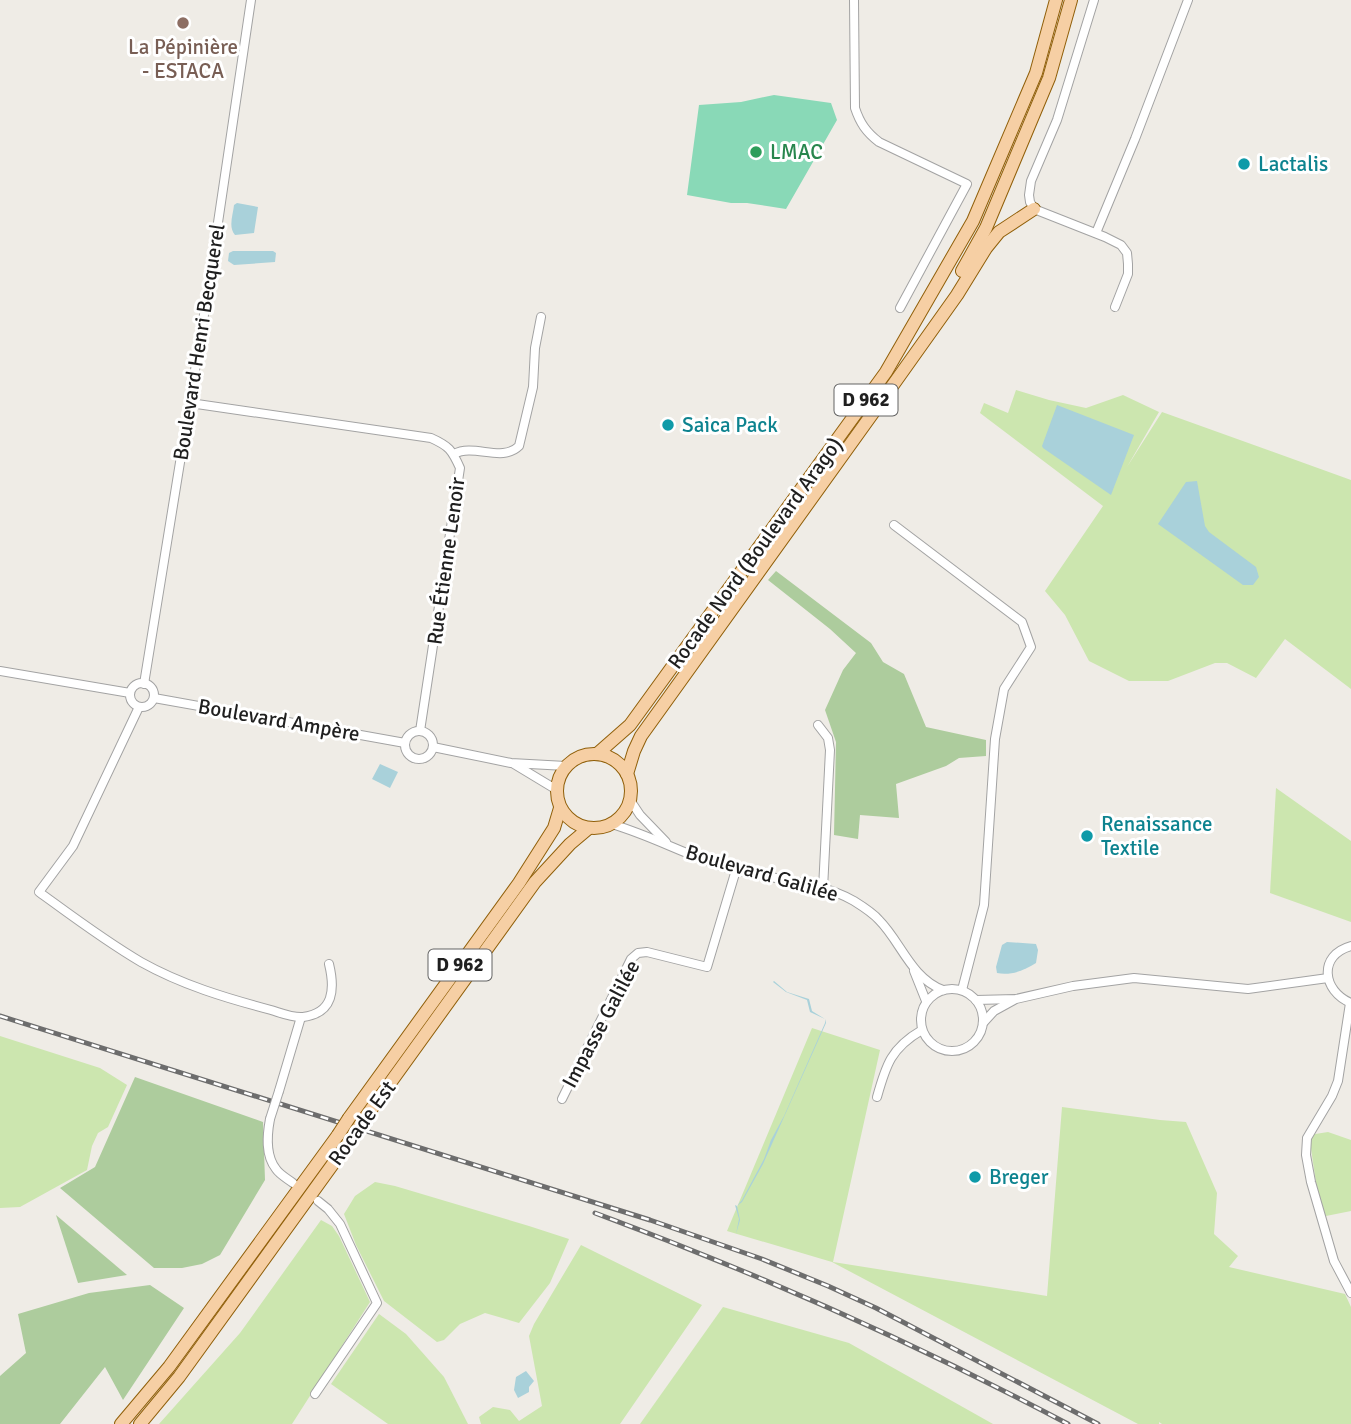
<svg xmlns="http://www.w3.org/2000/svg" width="1351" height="1424" viewBox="0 0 1351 1424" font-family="Signika,sans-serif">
<rect width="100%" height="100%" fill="#efece6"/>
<g fill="#cce6af">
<polygon points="1016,390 1049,400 1086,408 1123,395 1159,412 1127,467 1162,412 1351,480 1351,689 1285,639 1256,678 1227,663 1215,663 1168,681 1129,681 1089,661 1065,615 1045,591 1103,506 980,413 984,403 1008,413"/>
<polygon points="1276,788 1351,841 1351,922 1270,893"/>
<polygon points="812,1028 880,1050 833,1262 1047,1296 1062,1107 1160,1120 1186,1122 1217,1193 1214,1234 1238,1256 1229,1267 1345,1294 1351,1307 1351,1424 1162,1424 1159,1422 1159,1424 1138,1424 832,1262 727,1231"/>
<polygon points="0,1036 100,1068 127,1085 108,1127 98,1133 92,1146 87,1170 20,1207 0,1208"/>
<polygon points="1328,1132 1351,1140 1351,1211 1321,1217 1309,1135"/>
<polygon points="375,1182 395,1186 529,1226 569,1239 550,1283 519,1323 485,1313 460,1324 444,1340 437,1342 384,1301 356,1245 344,1214 355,1196"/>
<polygon points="321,1220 332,1226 339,1236 370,1302 292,1424 159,1424 240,1333"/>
<polygon points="581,1245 702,1305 620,1424 481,1424 479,1417 493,1407 510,1410 519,1421 542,1406 529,1336 534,1324"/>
<polygon points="723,1307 849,1343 993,1424 640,1424"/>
<polygon points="379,1314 406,1334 444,1377 468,1424 388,1424 331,1384"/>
</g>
<g fill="#adcc9d">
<polygon points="776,571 871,643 883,662 904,674 926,727 986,740 986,756 959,758 946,766 896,784 899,818 860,815 858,839 834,835 836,742 825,710 843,670 856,653 830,629 768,580"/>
<polygon points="135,1077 263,1122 265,1180 220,1255 202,1264 182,1268 154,1268 60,1188 95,1167"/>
<polygon points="56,1215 127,1275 78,1283"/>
<polygon points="150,1285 184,1308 123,1400 105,1367 60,1424 0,1424 0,1376 26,1353 18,1314 89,1293"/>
</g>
<polygon fill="#89d9b7" points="774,95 831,103 837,120 786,209 747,203 731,203 687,195 699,105 741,102"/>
<g fill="#a9d1da">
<path d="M237,203l21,4 -4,26 -19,2c-7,-8 -2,-20 -1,-30z"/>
<polygon points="233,251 273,251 276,253 275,262 234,265 228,261 229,253"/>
<polygon points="1057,405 1134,435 1111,495 1043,448 1042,446"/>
<polygon points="1197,481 1205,526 1209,532 1256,567 1259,577 1253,585 1243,585 1158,524 1186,482"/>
<polygon points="380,764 398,772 390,788 372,779"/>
<path d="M1007,942l29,2 2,6 -2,13c-11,7 -25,13 -39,10l-1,-6 6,-22z"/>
<polygon points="774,981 787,992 809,999 812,1011 825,1019 826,1023 763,1164 742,1202 737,1206 740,1220 736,1234 739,1219 735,1205 737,1206 742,1200 764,1159 771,1140 784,1116 825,1023 825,1019 810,1012 807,1000 786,992 773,982"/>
<polygon points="526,1371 534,1381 529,1387 529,1392 518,1398 514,1390 516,1377"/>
</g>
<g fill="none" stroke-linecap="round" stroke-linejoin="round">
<defs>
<g id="minor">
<path d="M854,0l1,108c5,15 11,24 24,34l88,42 -67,124"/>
<polyline points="1094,0 1057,120 1031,181 1029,195 1030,202 1034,209 1105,237 1121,245 1127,253 1128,264 1128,274 1115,307"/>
<polyline points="1096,233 1135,139 1188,0"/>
<path d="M190,403l241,35c18,8 21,12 29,30l-40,263"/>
<path d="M454,454c20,-11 48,9 65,-8l14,-59 2,-39 6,-31"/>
<polyline points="894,525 1022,622 1031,647 1004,689 995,739 984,905 962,990"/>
<polyline points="0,671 130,693"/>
<circle cx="142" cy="695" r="12"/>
<polyline points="144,684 208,290 251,0"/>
<polyline points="154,698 405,743"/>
<path d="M139,707l-66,139 -34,46c33,24 66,49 102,70 41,23 85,36 130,48 10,3 22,8 32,7 31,-4 32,-28 26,-53"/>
<polyline points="818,725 828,738 830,750 823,889"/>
<circle cx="419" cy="745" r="14"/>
<polyline points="433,747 511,763 566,766"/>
<polyline points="514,764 557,790"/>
<polyline points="630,800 640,815 666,842"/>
<path d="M611,824c43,12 81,35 124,46 36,9 87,12 119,31 8,5 19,12 25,19 22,22 32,58 64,70"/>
<path d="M1351,946c-33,9 -29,45 0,57"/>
<polyline points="914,971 926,1001"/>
<circle cx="952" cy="1020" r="31"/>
<polyline points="976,1000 1016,999 1073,986 1134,978 1248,989 1328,978"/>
<polyline points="1350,1003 1338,1081 1332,1096 1307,1138 1306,1155 1311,1182 1334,1261 1351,1293"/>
<polyline points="983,1023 994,1011 1014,1000"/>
<polyline points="279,1091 301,1017"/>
<path d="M877,1097c9,-32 14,-49 45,-67"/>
<polyline points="562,1099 631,959 638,953 647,952 707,967 736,870"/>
<path d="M270,1119c-3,16 -5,36 6,50 4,6 12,10 17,14"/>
<polyline points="315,1394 377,1303 340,1224 328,1209 318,1201"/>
</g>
<g id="primary">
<polyline points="962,271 986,228 1049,78 1071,0"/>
<circle cx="594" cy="791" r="37"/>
<polyline points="597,754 630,725 886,372 973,221 1036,73 1056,0"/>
<polyline points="627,774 634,751 641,736 893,385 957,295 986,248 999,232 1034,209"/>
<polyline points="349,1118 519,883 554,828 560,808"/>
<polyline points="362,1122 535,882 570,844 589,828"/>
<polyline points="121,1424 169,1367 338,1135"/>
<polyline points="140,1424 179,1377 351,1139"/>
</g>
</defs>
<use href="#minor" stroke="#a3a3a3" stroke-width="10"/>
<use href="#primary" stroke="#905f09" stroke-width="14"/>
<use href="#minor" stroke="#fff" stroke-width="8"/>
<use href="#primary" stroke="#f6cfa4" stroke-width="12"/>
<defs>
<g id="rail">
<polyline points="0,1016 650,1220 762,1259 828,1286 876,1308 1098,1424"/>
<path d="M595,1213c162,60 320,130 473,211"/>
</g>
</defs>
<use href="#rail" stroke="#6d6d6d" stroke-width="5"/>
<use href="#rail" stroke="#fff" stroke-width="2.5" stroke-dasharray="8" stroke-linecap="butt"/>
<defs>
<polyline id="minor-bridge" points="270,1119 279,1091"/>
<g id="primary-bridge">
<polyline points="338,1135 349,1118"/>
<polyline points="351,1139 362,1122"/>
</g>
</defs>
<use href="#minor-bridge" stroke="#a3a3a3" stroke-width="10" stroke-linecap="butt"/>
<use href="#primary-bridge" stroke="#905f09" stroke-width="14" stroke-linecap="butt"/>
<use href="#minor-bridge" stroke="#fff" stroke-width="8"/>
<use href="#primary-bridge" stroke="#f6cfa4" stroke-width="12"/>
</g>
<circle fill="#8d6e63" stroke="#fff" stroke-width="2.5" cx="183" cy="23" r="7"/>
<circle fill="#2e9e5b" stroke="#fff" stroke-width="2.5" cx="756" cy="152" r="7"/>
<g fill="#0f9aa8" stroke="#fff" stroke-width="2.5">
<circle cx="1244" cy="164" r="7"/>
<circle cx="668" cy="425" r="7"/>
<circle cx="1087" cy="836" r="7"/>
<circle cx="975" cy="1177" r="7"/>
</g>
<g text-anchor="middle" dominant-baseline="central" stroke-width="6" stroke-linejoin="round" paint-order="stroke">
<g fill="#fff" stroke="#626262" stroke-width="2">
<rect x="834.5" y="384.5" width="63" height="31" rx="5"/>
<rect x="428.5" y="949.5" width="63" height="31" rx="5"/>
</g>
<g font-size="19" font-weight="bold" fill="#1f1f1f">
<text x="866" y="400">D 962</text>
<text x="460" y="965">D 962</text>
</g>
<g font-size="21" fill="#785e54" stroke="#fff">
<text x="183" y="47">La Pépinière<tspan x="183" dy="24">- ESTACA</tspan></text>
</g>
<g font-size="21" fill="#27864d" stroke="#fff" text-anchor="start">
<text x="770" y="152">LMAC</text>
</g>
<g font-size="21" fill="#0d838f" stroke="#fff" text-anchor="start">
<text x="1258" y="164">Lactalis</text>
<text x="682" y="425">Saica Pack</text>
<text x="1101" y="824">Renaissance<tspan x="1101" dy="24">Textile</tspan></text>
<text x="989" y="1177">Breger</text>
</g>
<g font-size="21" fill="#1f1f1f" stroke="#fff">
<text transform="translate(199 342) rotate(-81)">Boulevard Henri Becquerel</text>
<text transform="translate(755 553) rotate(-54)">Rocade Nord (Boulevard Arago)</text>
<text transform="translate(446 561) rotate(-82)">Rue Étienne Lenoir</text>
<text transform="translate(279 720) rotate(10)">Boulevard Ampère</text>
<text transform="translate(762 873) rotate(16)">Boulevard Galilée</text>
<text transform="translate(601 1024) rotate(-62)">Impasse Galilée</text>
<text transform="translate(362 1123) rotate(-54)">Rocade Est</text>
</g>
</g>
</svg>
